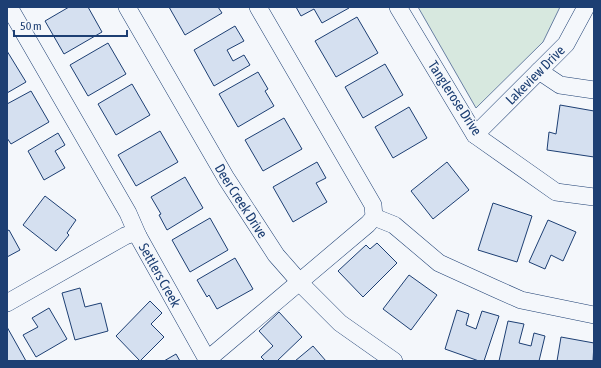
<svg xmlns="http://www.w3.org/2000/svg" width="601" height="368" viewBox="0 0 601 368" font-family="'Asap Condensed',sans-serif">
<rect width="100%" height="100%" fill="#f4f7fb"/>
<polygon fill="#d7e8df" stroke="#687fa3" points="418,7 560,7 543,42 476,108"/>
<g fill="#d5e0f0" stroke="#1d3f73">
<polygon points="69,7 88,7 102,32 64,54 45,21"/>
<polygon points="169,7 218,7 222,13 185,35"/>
<polygon points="296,7 349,7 349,8 322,23 314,9 301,16"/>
<polygon points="357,17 378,53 336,77 315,41"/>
<polygon points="235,26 244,41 227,50 233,61 244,55 250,65 214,86 194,50"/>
<polygon points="108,43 126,74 88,96 70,65"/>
<polygon points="7,51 26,82 7,93"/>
<polygon points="385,64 403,95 363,118 345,87"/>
<polygon points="258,72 268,89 265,91 274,106 238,127 219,94"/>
<polygon points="132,84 150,115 116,135 98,104"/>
<polygon points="31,91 49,122 11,144 7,138 7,104"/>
<polygon points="560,105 594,111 594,157 547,150 549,132 556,134"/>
<polygon points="409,107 427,138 393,158 375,127"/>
<polygon points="284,118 302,149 263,171 245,140"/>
<polygon points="160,131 178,162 136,186 118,155"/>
<polygon points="58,133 65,145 55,151 65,168 44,180 28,151"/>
<polygon points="317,162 326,178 316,183 327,202 293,222 273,187"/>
<polygon points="447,162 469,190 433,219 411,191"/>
<polygon points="185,177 203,208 167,230 159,215 161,214 151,197"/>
<polygon points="45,196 76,220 67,233 69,235 56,251 23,225"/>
<polygon points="493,203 532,216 517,262 478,250"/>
<polygon points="210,218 228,250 190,272 172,240"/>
<polygon points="548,220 576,232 563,261 551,255 545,269 529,262"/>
<polygon points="9,230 20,250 7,257 7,231"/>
<polygon points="377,243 397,263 363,297 338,271 366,245 370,249"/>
<polygon points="235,258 253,289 217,309 209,295 207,297 197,280"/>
<polygon points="409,275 437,295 411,330 383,309"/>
<polygon points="80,288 85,307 101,303 108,331 75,340 62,293"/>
<polygon points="150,301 162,313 151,324 164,337 140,361 116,336"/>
<polygon points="49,308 67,339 36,357 23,335 38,327 32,318"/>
<polygon points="457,310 469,314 466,325 476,329 482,311 499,316 484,361 479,361 445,349"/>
<polygon points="279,312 302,337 277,361 265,361 261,357 273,346 259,331"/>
<polygon points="508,321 524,324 519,343 531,346 534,333 545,336 539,361 499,361"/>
<polygon points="7,327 26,361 7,361"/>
<polygon points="561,337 594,343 593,361 557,361"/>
<polygon points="313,346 326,361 295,361"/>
<polygon points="176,354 180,361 164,361"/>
</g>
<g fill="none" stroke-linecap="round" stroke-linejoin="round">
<defs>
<g id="minor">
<polyline points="9,7 128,213 138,236"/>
<path id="s1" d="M127,7l99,171 50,77 29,33 35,35 54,38"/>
<polyline points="398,7 475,135 556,192 594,197"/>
<polyline points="539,71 560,85 594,90"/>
<path id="s2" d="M475,135l91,-91 20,-37"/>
<polyline points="374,217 394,225 439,263 494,288 521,300 594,315"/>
<path id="s3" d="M7,303l118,-67 8,-3 5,3 70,125"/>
<polyline points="207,360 368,224 374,217 373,205 258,7"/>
</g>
</defs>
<use href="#minor" stroke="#1d3f73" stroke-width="18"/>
<use href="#minor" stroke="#f4f7fb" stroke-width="17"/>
</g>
<g text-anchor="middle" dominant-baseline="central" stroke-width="3" stroke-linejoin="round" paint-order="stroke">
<g font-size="14" fill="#1d3f73" stroke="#f4f7fb">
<text stroke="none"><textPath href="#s2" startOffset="85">Lakeview Drive</textPath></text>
<text transform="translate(455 98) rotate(57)">Tanglerose Drive</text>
<text stroke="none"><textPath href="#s1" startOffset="225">Deer Creek Drive</textPath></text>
<text stroke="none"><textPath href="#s3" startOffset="195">Settlers Creek</textPath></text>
</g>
</g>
<rect width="601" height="368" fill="none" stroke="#1d3f73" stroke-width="16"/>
<path d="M14 30v6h113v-6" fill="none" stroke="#1d3f73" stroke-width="2"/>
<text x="20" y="30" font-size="12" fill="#1d3f73" stroke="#f4f7fb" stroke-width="3" paint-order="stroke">50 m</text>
</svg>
